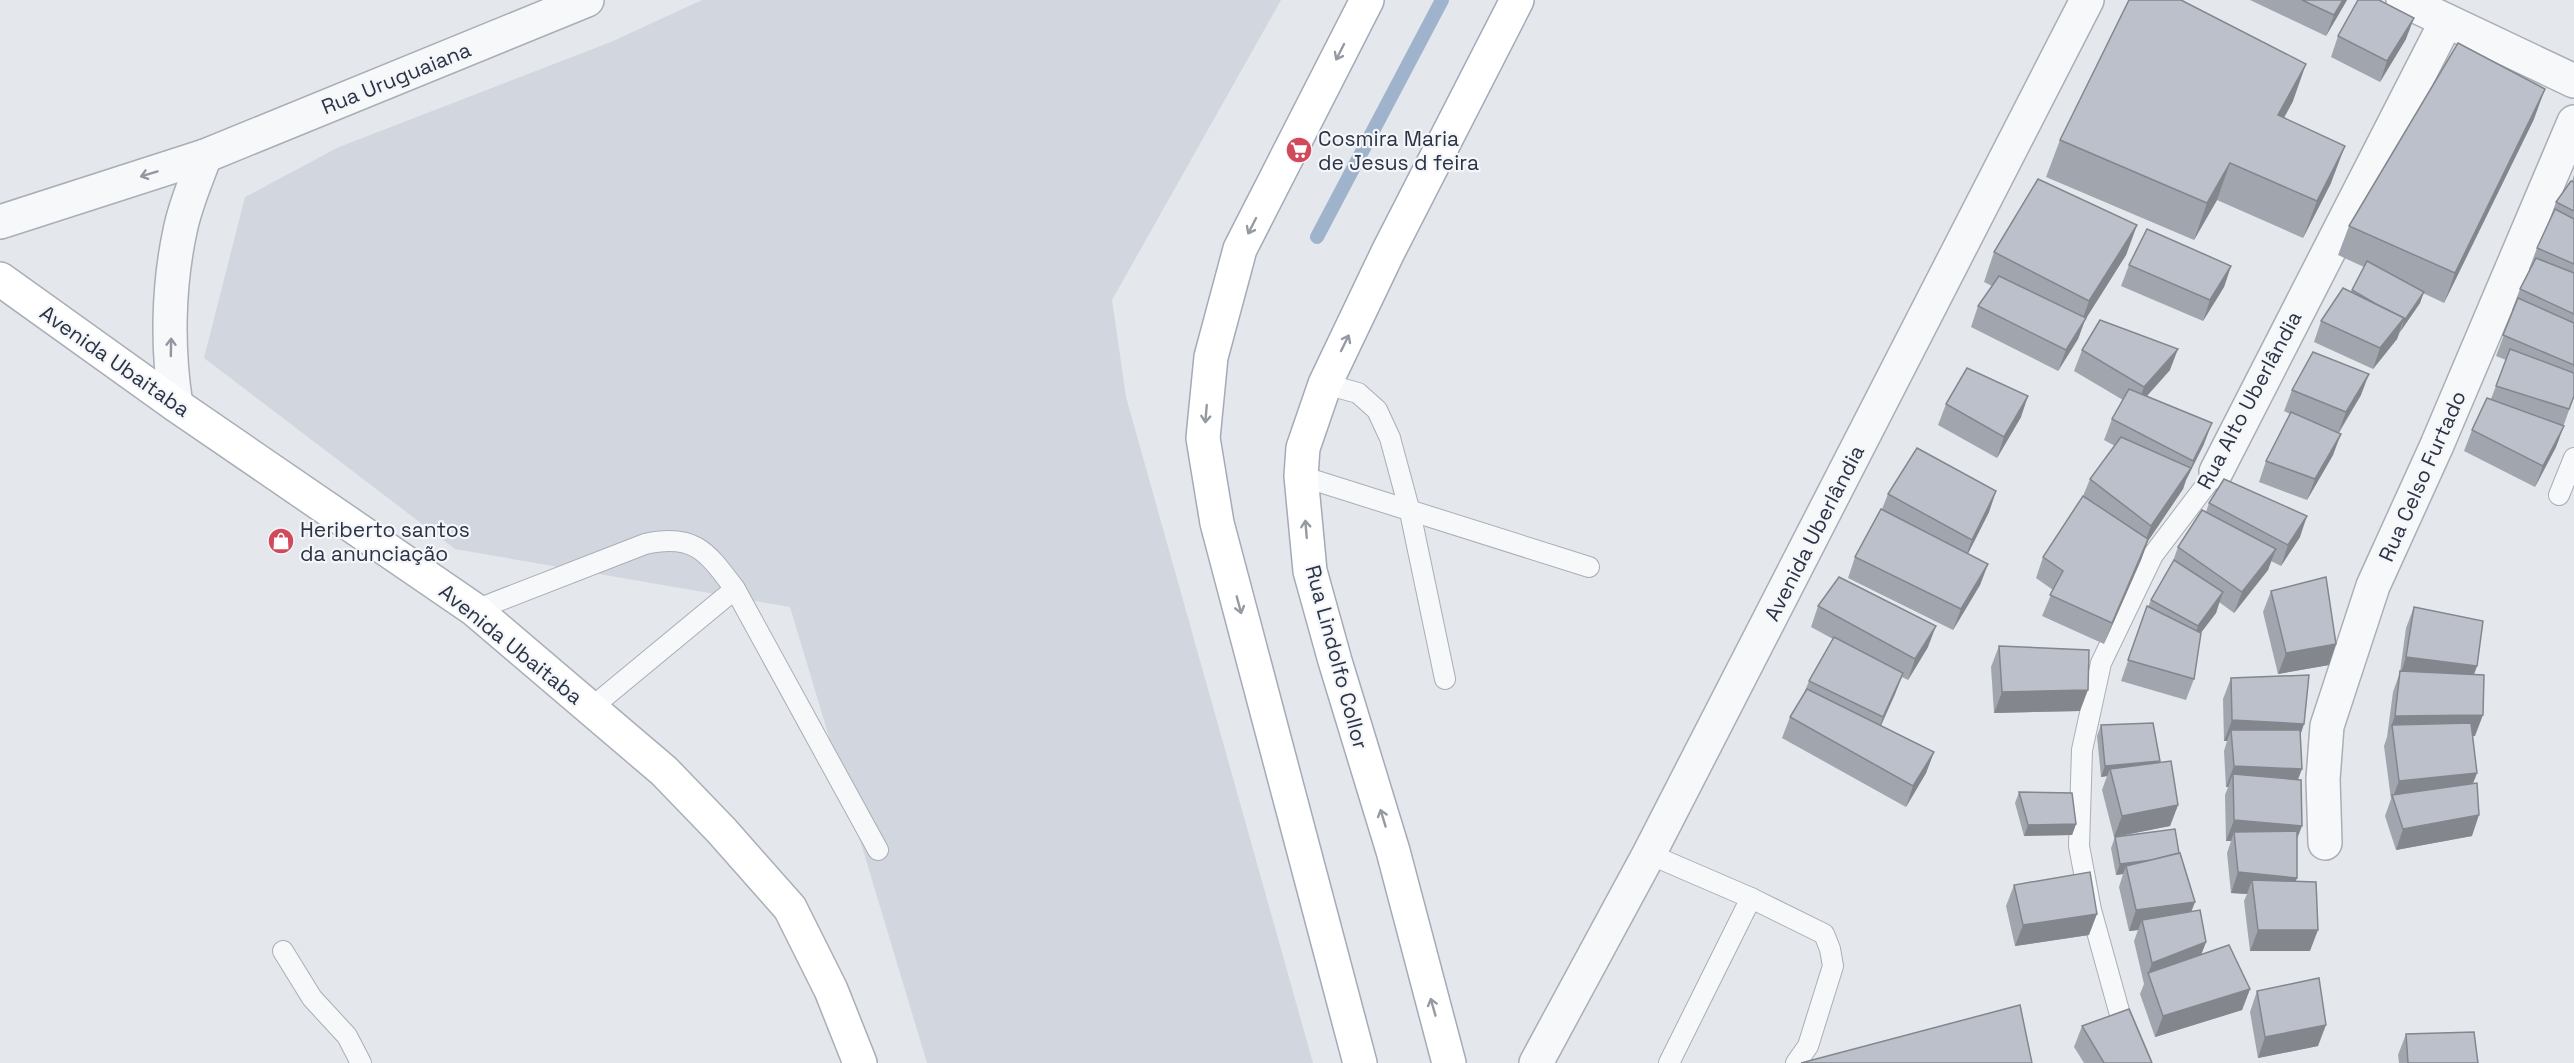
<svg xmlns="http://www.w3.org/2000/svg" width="2574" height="1063" viewBox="0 0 2574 1063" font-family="'Space Grotesk',sans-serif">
<rect width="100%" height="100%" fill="#e4e7ec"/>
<polygon fill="#d2d6de" points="702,0 1281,0 1112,300 1126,397 1313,1063 927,1063 790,607 455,549 204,358 245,197 339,147 611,42"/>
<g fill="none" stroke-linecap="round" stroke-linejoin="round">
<polyline stroke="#9fb4cc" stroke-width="14" points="1317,237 1442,0"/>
<defs>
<g id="service">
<polyline points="1325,384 1358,393 1377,410 1390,438 1410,512 1445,679"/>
<polyline points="1301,476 1589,567"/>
<polyline points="2559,495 2574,458"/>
<path d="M475,610l170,-66c50,-11 62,8 90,45l143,261"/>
<polyline points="591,708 735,589"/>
<polyline points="1649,854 1751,898 1824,934 1830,949 1833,966 1808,1046 1796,1063"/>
<polyline points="283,951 312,998 347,1036 361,1063"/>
<polyline points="1669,1063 1751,898"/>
<polyline points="2141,1063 2119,1011 2091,910 2079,846 2082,750 2101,663 2153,555 2216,472"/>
</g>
<g id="minor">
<polyline points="2403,0 2574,81"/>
<polyline points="2216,472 2446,22"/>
<polyline points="2325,843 2323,779 2327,726 2373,586 2437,445 2574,122"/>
</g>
<g id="tertiary">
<polyline points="0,222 205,156 587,0"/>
<path d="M176,405c-9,-56 -8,-118 4,-174 5,-26 16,-50 25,-75"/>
<polyline points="1536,1063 1649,854 2087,0"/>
</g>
<polyline id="secondary" points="0,279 176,405 475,610 664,771 721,830 790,908 831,990 860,1063"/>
<g id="primary">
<polyline points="1360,1063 1217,523 1203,438 1211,357 1240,249 1367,0"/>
<polyline points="1449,1063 1393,851 1335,661 1310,571 1301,476 1303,448 1325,384 1388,252 1517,0"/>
</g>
</defs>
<use href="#service" stroke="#a9aeb7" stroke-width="22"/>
<use href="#minor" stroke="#a9aeb7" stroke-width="36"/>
<use href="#tertiary" stroke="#a9aeb7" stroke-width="36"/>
<use href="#secondary" stroke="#a9aeb7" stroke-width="36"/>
<use href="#primary" stroke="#a3abb8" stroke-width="36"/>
<use href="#service" stroke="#f7f8fa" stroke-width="20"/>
<use href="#minor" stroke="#f7f8fa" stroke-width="33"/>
<use href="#tertiary" stroke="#f7f8fa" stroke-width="33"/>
<use href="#secondary" stroke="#fff" stroke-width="33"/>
<use href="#primary" stroke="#fff" stroke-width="33"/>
</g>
<g fill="#a1a5ae">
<polygon points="2250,0 2347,0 2326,36"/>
<polygon points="2338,36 2406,39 2380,82 2331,57"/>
<polygon points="2293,101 2284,118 2331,183 2303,238 2217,200 2194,240 2046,177 2060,140"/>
<polygon points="2534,119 2444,303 2423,293 2420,303 2400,332 2397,339 2373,369 2314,342 2321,321 2351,292 2364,267 2338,255 2349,226"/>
<polygon points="2574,175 2574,396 2556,447 2535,487 2464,451 2472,430 2491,399 2506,360 2496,356 2513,311 2512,310 2520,289 2530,270 2529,269 2537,248 2548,224 2556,202 2572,181"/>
<polygon points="2137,225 2126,255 2085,320 2078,339 2058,371 1971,327 1978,306 1992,286 1984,282 1994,252"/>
<polygon points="2129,265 2231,266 2224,287 2203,321 2121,286"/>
<polygon points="2082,350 2170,370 2147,396 2204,444 2186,480 2183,489 2148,541 2141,560 2104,644 2042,616 2053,590 2036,578 2043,557 2083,496 2090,479 2115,446 2104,440 2112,419 2123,400 2074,371"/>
<polygon points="2292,390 2361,395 2339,433 2333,455 2307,500 2259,482 2266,461 2290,414 2284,411"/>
<polygon points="1946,404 2021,417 1997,458 1938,425"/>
<polygon points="1996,491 1989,512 1968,554 1988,564 1980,585 1953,630 1848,578 1855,557 1882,509 1888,494"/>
<polygon points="2209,503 2300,537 2281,566 2271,561 2268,570 2234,613 2219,602 2216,613 2200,634 2194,679 2186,700 2121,681 2147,606 2148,607 2151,600 2173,561 2178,547 2206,512"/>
<polygon points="2271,591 2329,665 2278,674 2263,612"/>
<polygon points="1818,606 1928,647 1908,680 1902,677 1895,694 1881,726 1934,752 1926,773 1906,807 1782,738 1790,717 1804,693 1809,681 1833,639 1811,627"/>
<polygon points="2414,607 2477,666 2474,674 2475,736 2472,736 2477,773 2473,783 2472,836 2396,850 2385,816 2391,799 2384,746 2387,737 2393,692 2400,672 2406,628"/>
<polygon points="1999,646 2080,711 1994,713 1991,667"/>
<polygon points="2231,678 2304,724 2300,735 2298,779 2296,881 2310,951 2250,951 2244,901 2247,894 2231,893 2227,853 2231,841 2226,841 2225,795 2228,787 2226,787 2224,751 2227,741 2224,741 2223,699"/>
<polygon points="2101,725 2160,762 2178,805 2170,826 2114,837 2102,790 2107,776 2101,777 2097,736"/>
<polygon points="2019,792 2076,824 2072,835 2024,836 2015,803"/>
<polygon points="2115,837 2179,853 2191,911 2206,942 2201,955 2250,989 2242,1010 2155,1037 2140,994 2144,984 2134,941 2138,930 2129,931 2119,887 2123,874 2116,875 2111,848"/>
<polygon points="2014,885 2089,935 2015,946 2006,906"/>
<polygon points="2257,991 2318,1046 2258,1058 2250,1012"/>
<polygon points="2082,1026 2152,1063 2084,1063 2074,1047"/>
<polygon points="2406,1034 2478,1063 2399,1063 2398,1055"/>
</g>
<g fill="#83868d">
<polygon points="2343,0 2347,0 2326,36 2334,15"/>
<polygon points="2414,18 2406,39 2380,82 2387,61"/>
<polygon points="2306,64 2293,101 2265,152 2278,115"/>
<polygon points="2545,89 2534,119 2444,303 2455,273"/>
<polygon points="2345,146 2331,183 2303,238 2317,201"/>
<polygon points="2230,163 2217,200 2194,240 2207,203"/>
<polygon points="2137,225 2126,255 2085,320 2078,339 2058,371 2066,350 2079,329 2089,301"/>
<polygon points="2231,266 2224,287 2203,321 2210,300"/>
<polygon points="2424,292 2420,303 2400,332 2404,321"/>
<polygon points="2404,318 2397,339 2373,369 2380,348"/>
<polygon points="2178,349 2170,370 2136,408 2144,387"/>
<polygon points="2369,374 2361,395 2338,433 2346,412"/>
<polygon points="2028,396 2021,417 1997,458 2004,437"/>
<polygon points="2212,423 2204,444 2186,480 2183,489 2148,541 2141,560 2104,644 2151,526 2190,469"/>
<polygon points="2564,426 2556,447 2535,487 2543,466"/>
<polygon points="2341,434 2333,455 2307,500 2315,479"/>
<polygon points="1996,491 1989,512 1964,561 1972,540"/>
<polygon points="2307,516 2300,537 2281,566 2288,545"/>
<polygon points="2276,549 2268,570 2234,613 2242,592"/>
<polygon points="1988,564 1980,585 1953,630 1961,609"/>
<polygon points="2223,592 2216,613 2190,647 2198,626"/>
<polygon points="1936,626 1928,647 1908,680 1915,659"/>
<polygon points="2336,644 2329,665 2278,674 2286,653"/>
<polygon points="2406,657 2477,666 2469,688 2400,676"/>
<polygon points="1903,673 1895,694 1875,738 1883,717"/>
<polygon points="2088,690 2080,711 1994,713 2002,692"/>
<polygon points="2483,715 2475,736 2394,737 2392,725 2387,737 2395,716"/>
<polygon points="2232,720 2304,724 2297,745 2231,730 2227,741 2224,741"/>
<polygon points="1934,752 1926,773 1906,807 1913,786"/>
<polygon points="2160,761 2156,772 2110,769 2107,776 2101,777 2105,766"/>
<polygon points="2234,766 2302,769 2294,790 2233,774 2228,787 2226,787"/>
<polygon points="2477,773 2469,794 2393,797 2399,781"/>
<polygon points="2178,805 2170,826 2114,837 2122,816"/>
<polygon points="2479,815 2472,836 2396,850 2403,829"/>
<polygon points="2234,820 2302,826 2294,847 2234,832 2231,841 2226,841"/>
<polygon points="2076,824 2072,835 2024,836 2028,825"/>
<polygon points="2180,856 2126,866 2123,874 2116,875 2120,864"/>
<polygon points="2238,872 2297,878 2289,899 2252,880 2247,894 2231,893"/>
<polygon points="2195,902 2187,923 2142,920 2138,930 2129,931 2136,910"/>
<polygon points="2097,914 2089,935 2015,946 2023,925"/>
<polygon points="2258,930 2318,930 2310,951 2250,951"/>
<polygon points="2206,942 2198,963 2148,974 2152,963"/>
<polygon points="2250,989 2242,1010 2155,1037 2163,1016"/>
<polygon points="2326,1025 2318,1046 2258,1058 2265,1037"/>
</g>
<g fill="#bbc0ca" stroke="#83868d" stroke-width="1.5">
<polygon points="2129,0 2181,0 2306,64 2278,115 2345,146 2317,201 2230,163 2207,203 2060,140"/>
<polygon points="2302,0 2343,0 2334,15"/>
<polygon points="2358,0 2379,0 2414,18 2387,61 2338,36"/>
<polygon points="2458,43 2545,89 2455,273 2349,226"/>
<polygon points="2038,179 2137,225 2089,301 1994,252"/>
<polygon points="2571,181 2574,182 2574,211 2556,202"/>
<polygon points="2555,209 2574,219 2574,264 2537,248"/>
<polygon points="2147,229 2231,266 2210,300 2129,265"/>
<polygon points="2536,258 2574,273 2574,314 2520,289"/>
<polygon points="2367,261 2424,292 2404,321 2404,318 2376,304 2352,290"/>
<polygon points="1999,276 2086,318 2066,350 1978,306"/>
<polygon points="2343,288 2404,318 2380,348 2321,321"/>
<polygon points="2518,298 2574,323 2574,365 2503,335"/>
<polygon points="2100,320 2178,349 2144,387 2082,350"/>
<polygon points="2510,349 2574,373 2574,396 2569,409 2496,386"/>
<polygon points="2313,352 2369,374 2346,412 2292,390"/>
<polygon points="1967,368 2028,396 2004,437 1946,404"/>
<polygon points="2129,389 2212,423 2193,461 2112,419"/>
<polygon points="2487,398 2564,426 2543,466 2472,430"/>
<polygon points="2291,412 2341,434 2315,479 2266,461"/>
<polygon points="2121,437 2191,468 2151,526 2090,479"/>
<polygon points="1917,448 1996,491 1972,540 1888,494"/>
<polygon points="2224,479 2307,516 2288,545 2209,503"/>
<polygon points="2083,496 2148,539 2112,623 2050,595 2063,571 2043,557"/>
<polygon points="1881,509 1988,564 1961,609 1855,557"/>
<polygon points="2202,510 2276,549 2242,592 2178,547"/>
<polygon points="2174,560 2223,592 2198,626 2151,600"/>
<polygon points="1839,577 1936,626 1915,659 1818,606"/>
<polygon points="2326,577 2336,644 2286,653 2271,591"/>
<polygon points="2147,606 2201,633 2194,679 2128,660"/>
<polygon points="2414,607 2483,621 2477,666 2406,657"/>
<polygon points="1834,637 1903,673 1883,717 1809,681"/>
<polygon points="1999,646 2089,650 2088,690 2002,692"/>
<polygon points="2400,671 2484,675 2483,715 2395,716"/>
<polygon points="2309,675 2304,724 2232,720 2231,678"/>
<polygon points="1807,689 1934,752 1913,786 1790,717"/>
<polygon points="2153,723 2160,761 2105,766 2101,725"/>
<polygon points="2471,723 2477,773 2399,781 2392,725"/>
<polygon points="2231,730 2300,730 2302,769 2234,766"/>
<polygon points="2171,761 2178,805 2122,816 2110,769"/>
<polygon points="2233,774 2301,780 2302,826 2234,820"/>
<polygon points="2477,783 2479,815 2403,829 2392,795"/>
<polygon points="2019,792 2072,793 2076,824 2028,825"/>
<polygon points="2175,829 2179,853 2152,860 2120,864 2115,837"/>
<polygon points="2297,831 2297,878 2238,872 2234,832"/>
<polygon points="2180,853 2195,902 2136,910 2126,866"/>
<polygon points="2090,872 2097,914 2023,925 2014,885"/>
<polygon points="2252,880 2316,882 2318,930 2258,930"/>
<polygon points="2200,910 2206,942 2152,963 2142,920"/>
<polygon points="2229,945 2250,989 2163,1016 2148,973"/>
<polygon points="2319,978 2326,1025 2265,1037 2257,991"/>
<polygon points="2020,1005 2032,1063 1801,1063"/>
<polygon points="2129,1009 2152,1063 2104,1063 2082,1026"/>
<polygon points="2474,1032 2478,1063 2408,1063 2406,1034"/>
</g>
<defs><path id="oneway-shaft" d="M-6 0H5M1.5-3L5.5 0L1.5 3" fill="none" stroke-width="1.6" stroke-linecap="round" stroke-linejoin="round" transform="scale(1.5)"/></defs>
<g stroke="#959aa2">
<use href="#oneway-shaft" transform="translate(1340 52) rotate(117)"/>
<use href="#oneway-shaft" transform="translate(1252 226) rotate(117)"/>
<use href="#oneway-shaft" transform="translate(1345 343) rotate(-64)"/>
<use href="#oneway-shaft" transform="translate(1206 414) rotate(95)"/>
<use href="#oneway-shaft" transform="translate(1306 529) rotate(-95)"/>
<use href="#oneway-shaft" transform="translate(1239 605) rotate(75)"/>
<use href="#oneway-shaft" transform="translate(1383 818) rotate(-107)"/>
<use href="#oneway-shaft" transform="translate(1433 1007) rotate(-106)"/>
</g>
<g stroke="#9196a0">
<use href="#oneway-shaft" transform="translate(149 174) rotate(163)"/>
<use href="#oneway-shaft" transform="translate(171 347) rotate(-89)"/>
</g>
<defs>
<symbol id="supermarket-disc" viewBox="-11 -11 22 22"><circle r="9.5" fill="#d1495b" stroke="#f4f6f9"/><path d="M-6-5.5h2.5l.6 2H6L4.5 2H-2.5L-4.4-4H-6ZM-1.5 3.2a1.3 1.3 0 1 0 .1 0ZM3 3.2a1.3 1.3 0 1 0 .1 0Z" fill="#fff"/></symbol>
<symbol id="shop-disc" viewBox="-11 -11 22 22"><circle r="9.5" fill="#d1495b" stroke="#f4f6f9"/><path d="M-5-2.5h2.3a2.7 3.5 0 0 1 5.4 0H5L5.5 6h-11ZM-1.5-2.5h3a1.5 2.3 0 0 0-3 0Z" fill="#fff"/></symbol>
</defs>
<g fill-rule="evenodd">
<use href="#supermarket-disc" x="1284" y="135" width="30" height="30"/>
<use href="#shop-disc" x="266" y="526" width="30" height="30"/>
</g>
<g text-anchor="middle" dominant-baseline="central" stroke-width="4.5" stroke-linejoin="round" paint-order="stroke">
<g font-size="21" fill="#2b3445" stroke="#f4f6f9">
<text transform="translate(396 78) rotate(-22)">Rua Uruguaiana</text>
<text transform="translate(115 361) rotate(35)">Avenida Ubaitaba</text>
<text transform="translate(2249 400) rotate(-62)">Rua Alto Uberlândia</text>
<text transform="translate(2422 476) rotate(-66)">Rua Celso Furtado</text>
<text transform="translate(1814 533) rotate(-63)">Avenida Uberlândia</text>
<text transform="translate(511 644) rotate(39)">Avenida Ubaitaba</text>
<text transform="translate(1337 657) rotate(75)">Rua Lindolfo Collor</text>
</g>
<g font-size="21" fill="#2b3445" stroke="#f4f6f9" text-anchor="start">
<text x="1318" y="138">Cosmira Maria<tspan x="1318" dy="24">de Jesus d feira</tspan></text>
<text x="300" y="529">Heriberto santos<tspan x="300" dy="24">da anunciação</tspan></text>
</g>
</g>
</svg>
